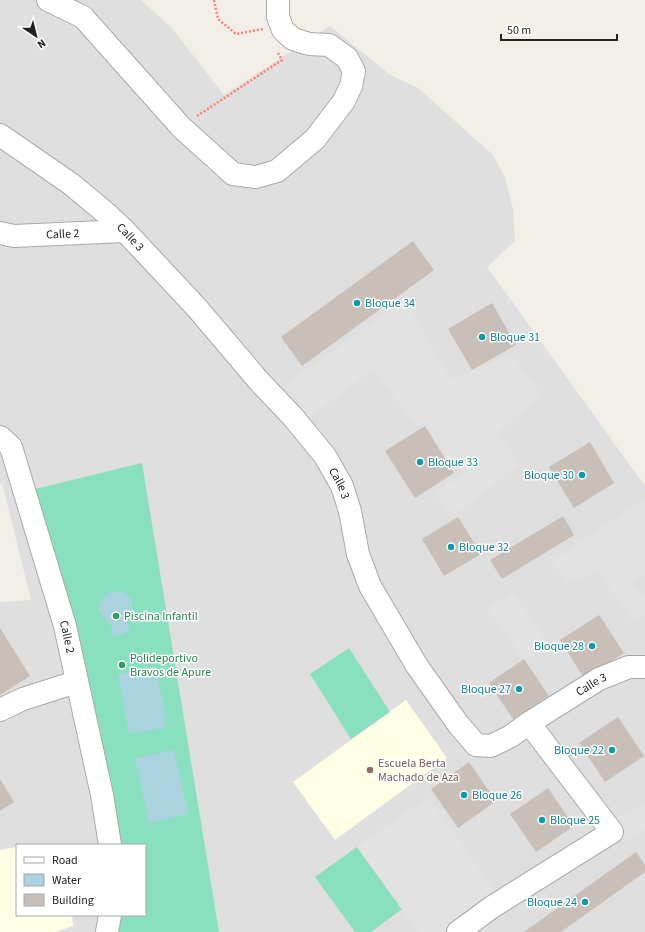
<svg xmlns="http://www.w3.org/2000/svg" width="645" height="932" viewBox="0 0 645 932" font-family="'Source Sans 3',sans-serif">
<rect width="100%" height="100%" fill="#f2efe9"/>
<path fill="#e0dfdf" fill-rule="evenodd" d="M0,0h141l31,28 52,67 106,-69 60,49 28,13 74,66 13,23 8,32 2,32 -28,26 158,219v446h-645v-330l31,-2 -28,-114 -3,-3zM17,845h128v70h-128z"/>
<g fill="#ffffe5">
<polygon points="406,700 447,758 335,840 293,782"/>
<polygon points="17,847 17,915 72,915 73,926 55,932 0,932 0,850"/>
</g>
<g fill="#88e0be">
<polygon points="142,463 219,932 100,932 105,915 145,915 145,845 108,845 31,490"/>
<polygon points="349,648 390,712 351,739 310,674"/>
<polygon points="357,847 402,909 371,932 355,932 315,877"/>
</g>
<g fill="#e2e2e2">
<polygon points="405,300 451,380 511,354 542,395 498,432 519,464 451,518 435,492 463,475 418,427 373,370 308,418 286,384"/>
<polygon points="645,498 645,574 633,583 645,598 645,614 634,623 598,570 572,585 574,577 567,581 551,562"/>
<polygon points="512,592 549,645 525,661 488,609"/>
<polygon points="428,797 504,903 463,932 418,932 357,847"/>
<polygon points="645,804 645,829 625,842 611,821"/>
</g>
<g fill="#aad3df">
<path d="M116,591l8,1 8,7v14l-5,9 3,9 -17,6 -2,-12 -12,-13c1,-13 5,-17 17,-21z"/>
<polygon points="156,667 167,727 129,734 118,674"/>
<polygon points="174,750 188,814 149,823 135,758"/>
</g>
<g fill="#c7bfb8">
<polygon points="413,241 434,270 302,366 281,337"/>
<polygon points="492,303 516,345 472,370 448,329"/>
<polygon points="425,426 454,473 415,498 385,451"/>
<polygon points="590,442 614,483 574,508 549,467"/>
<polygon points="563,516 574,535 502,579 490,560"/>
<polygon points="458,517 481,554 444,576 422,539"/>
<polygon points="599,615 624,653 584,678 560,640"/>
<polygon points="0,628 30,676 0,695"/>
<polygon points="524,659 549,696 513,719 489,683"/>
<polygon points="618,717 644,756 605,782 579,743"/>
<polygon points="469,762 496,801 458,828 431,789"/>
<polygon points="0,779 14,802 0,811"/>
<polygon points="548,788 574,826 536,852 510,814"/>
<polygon points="636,852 645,865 645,872 561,932 524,932"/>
</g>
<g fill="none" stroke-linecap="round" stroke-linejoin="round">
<defs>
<g id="minor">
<polyline points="48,0 83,17 181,127 233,174 256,177 277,171 315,139 344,101 351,86 354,71 347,58 329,45 309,44 293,39 283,30 278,17 278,0"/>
<path id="s1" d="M0,135l71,49 36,30 18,17 72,77 61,72 35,37 32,39 17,30 8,25 8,43 12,32 47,80 41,58 18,21 15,1 20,-10 18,-13 70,-44 30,-12h16"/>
<path id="s2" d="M0,233l14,3 111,-5"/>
<path id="s3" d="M0,437l11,10 54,179 37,169 8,50"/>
<polyline points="0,710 23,699 76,682"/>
<polyline points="107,932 110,915"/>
<polyline points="458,932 492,907 612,832 529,723"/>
</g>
</defs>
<use href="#minor" stroke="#a9a9a9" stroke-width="24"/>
<g stroke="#fa8072" stroke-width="2.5" stroke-dasharray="2 2" stroke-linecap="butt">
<polyline points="214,0 218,19 236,34 263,29"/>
<polyline points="197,116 282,60 277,51"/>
</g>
<use href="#minor" stroke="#fff" stroke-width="22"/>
</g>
<g fill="#0f9aa8" stroke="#fff" stroke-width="1.5">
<circle cx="357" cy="303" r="4"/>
<circle cx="482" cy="337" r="4"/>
<circle cx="420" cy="462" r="4"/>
<circle cx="582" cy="475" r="4"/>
<circle cx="451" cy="547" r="4"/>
<circle cx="592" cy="646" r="4"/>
<circle cx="519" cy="689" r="4"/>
<circle cx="612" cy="750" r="4"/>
<circle cx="464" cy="795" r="4"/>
<circle cx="542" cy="820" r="4"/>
<circle cx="585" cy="902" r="4"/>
</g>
<g fill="#2e9e5b" stroke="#fff" stroke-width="1.5">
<circle cx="116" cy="616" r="4"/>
<circle cx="122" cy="665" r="4"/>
</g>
<circle fill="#8d6e63" stroke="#fff" stroke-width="1.5" cx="370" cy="770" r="4"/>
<g text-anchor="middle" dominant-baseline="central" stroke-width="3" stroke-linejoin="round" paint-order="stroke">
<g font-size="12" fill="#222" stroke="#fff">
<text stroke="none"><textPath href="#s2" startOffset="63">Calle 2</textPath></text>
<text stroke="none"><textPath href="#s1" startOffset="166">Calle 3</textPath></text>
<text stroke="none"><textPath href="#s1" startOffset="490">Calle 3</textPath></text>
<text stroke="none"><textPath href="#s3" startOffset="213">Calle 2</textPath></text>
<text stroke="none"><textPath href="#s1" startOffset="922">Calle 3</textPath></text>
</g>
<g font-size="12" fill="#0d838f" stroke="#fff" text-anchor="start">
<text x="365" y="303">Bloque 34</text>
<text x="490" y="337">Bloque 31</text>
<text x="428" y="462">Bloque 33</text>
<text x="574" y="475" text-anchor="end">Bloque 30</text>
<text x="459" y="547">Bloque 32</text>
<text x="584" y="646" text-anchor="end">Bloque 28</text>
<text x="511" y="689" text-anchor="end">Bloque 27</text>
<text x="604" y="750" text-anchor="end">Bloque 22</text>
<text x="472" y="795">Bloque 26</text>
<text x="550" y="820">Bloque 25</text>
<text x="577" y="902" text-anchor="end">Bloque 24</text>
</g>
<g font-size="12" fill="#27864d" stroke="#fff" text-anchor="start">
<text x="124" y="616">Piscina Infantil</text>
<text x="130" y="658">Polideportivo<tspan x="130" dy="14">Bravos de Apure</tspan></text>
</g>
<g font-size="12" fill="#785e54" stroke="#fff" text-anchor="start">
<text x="378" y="763">Escuela Berta<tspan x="378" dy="14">Machado de Aza</tspan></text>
</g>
</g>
<rect x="16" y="844" width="130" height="72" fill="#ffffff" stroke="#a7a7a7"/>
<rect x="24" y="857" width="20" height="6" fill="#ffffff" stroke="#a7a7a7"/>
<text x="52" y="864" font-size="12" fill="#222222">Road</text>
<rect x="24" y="874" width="20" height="12" fill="#aad3df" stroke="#a7a7a7"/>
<text x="52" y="884" font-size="12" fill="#222222">Water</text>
<rect x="24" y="894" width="20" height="12" fill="#c7bfb8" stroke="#a7a7a7"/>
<text x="52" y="904" font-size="12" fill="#222222">Building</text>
<g transform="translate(36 36) rotate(145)" stroke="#ffffff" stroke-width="3" paint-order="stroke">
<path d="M0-3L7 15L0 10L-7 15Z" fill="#222222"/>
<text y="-6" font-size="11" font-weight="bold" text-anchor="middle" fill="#222222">N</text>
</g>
<path d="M501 34v6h116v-6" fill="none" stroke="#222222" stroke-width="2"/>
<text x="507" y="34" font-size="12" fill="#222222" stroke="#ffffff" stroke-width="3" paint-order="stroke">50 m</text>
</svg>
